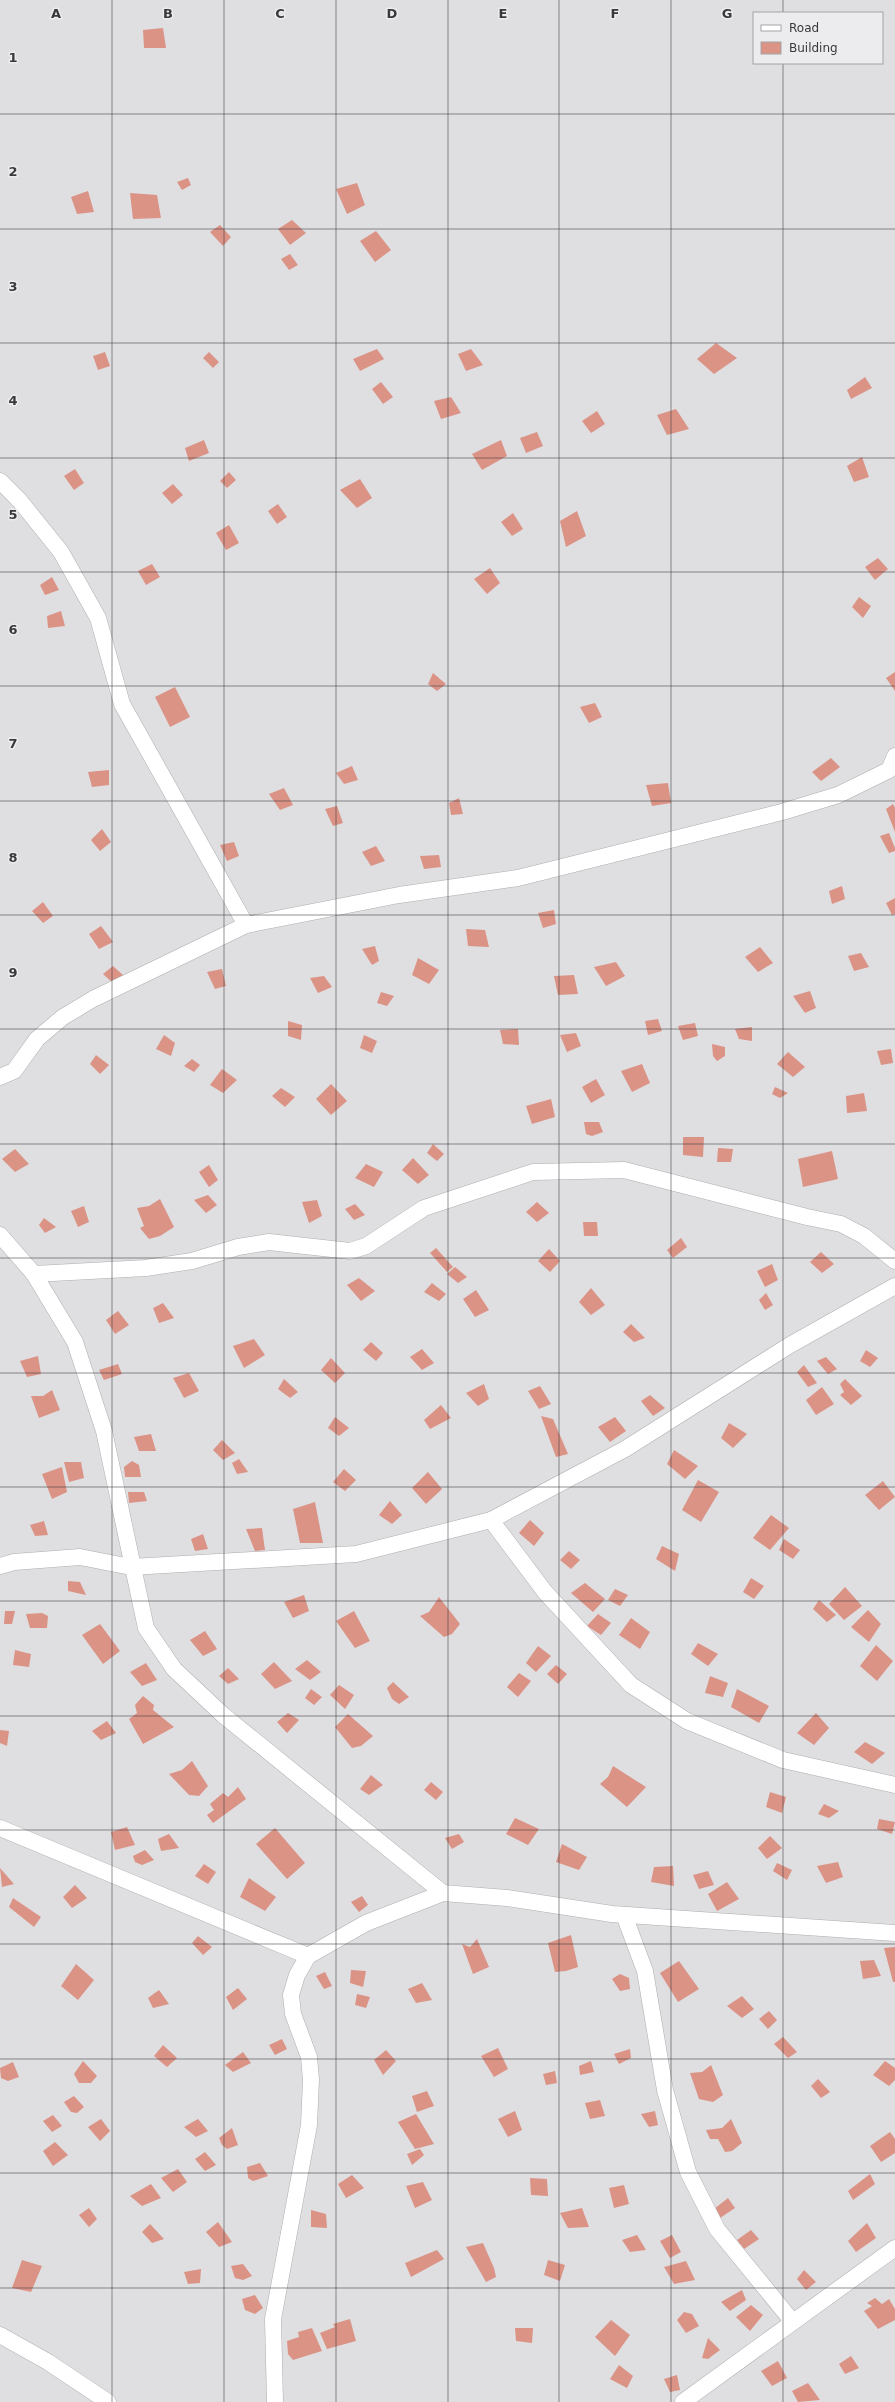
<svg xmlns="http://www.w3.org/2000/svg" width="895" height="2402" viewBox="0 0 895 2402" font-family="'DejaVu Sans',sans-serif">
<rect width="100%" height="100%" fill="#dfdfe2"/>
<g fill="#db9386">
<polygon points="163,28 166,48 144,48 143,30"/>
<polygon points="188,178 191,185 182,190 177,182"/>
<polygon points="357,183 365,205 347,214 336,189"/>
<polygon points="88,191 94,212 77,214 71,197"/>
<polygon points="130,193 157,195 161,218 133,219"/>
<polygon points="292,220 306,233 290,245 278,229"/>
<polygon points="220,225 231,237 223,246 210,232"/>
<polygon points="376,231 391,250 375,262 360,241"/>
<polygon points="290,254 298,265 289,270 281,259"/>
<polygon points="716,343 737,358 714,374 697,359"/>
<polygon points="377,349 384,359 360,371 353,359"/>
<polygon points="471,349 483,365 466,371 458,354"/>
<polygon points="105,352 110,366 98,370 93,356"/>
<polygon points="209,352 219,362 213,368 203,358"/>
<polygon points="865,377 872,388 851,399 847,390"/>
<polygon points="381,382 393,397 383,404 372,389"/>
<polygon points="451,397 461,413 441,419 434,401"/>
<polygon points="676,409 689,429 667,435 657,415"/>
<polygon points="597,411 605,424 591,433 582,421"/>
<polygon points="537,432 543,446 526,453 520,438"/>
<polygon points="204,440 209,453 189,461 185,448"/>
<polygon points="501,440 507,456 482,470 472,454"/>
<polygon points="862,457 869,477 854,482 847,466"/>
<polygon points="75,469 84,483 74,490 64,476"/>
<polygon points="229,472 236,480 227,488 220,481"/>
<polygon points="360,479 372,498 357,508 340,490"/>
<polygon points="173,484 183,495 172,504 162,493"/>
<polygon points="278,504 287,517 277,524 268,511"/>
<polygon points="577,511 586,536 566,547 560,521"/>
<polygon points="513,513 523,529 512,536 501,522"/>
<polygon points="229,525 239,543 226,550 216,533"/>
<polygon points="878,558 888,569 875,580 865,567"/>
<polygon points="152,564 160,577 146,585 138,571"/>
<polygon points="490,568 500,583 487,594 474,579"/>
<polygon points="52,577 59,590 45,595 40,585"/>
<polygon points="859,597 871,606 863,618 852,607"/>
<polygon points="61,611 65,626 48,628 47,616"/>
<polygon points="895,672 895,691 886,678"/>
<polygon points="433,673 446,684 437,691 428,684"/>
<polygon points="175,687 190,717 170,727 155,697"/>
<polygon points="595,703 602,717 589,723 580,707"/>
<polygon points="831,758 840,767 821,781 812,772"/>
<polygon points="352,766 358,780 344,784 336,773"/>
<polygon points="109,770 109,785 92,787 88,772"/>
<polygon points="668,783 671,803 652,806 646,785"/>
<polygon points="284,788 293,805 280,810 269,794"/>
<polygon points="459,798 463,814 451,815 449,803"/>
<polygon points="893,804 895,808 895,832 886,809"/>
<polygon points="337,806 343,823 333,826 325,809"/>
<polygon points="102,829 111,842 100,851 91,840"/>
<polygon points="889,833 895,848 895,851 889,853 880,836"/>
<polygon points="234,842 239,856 227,861 220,845"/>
<polygon points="376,846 385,861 371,866 362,852"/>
<polygon points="439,855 441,867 424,869 420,856"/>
<polygon points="842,886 845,899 832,904 829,891"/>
<polygon points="895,898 895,914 892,915 886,903"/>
<polygon points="43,902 53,916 43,923 32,911"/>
<polygon points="554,910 556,924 543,928 538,913"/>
<polygon points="101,926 113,942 99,949 89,934"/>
<polygon points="466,929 485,930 489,947 468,946"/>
<polygon points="375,946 379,961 372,965 362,949"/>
<polygon points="760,947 773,963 758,972 745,957"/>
<polygon points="861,953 869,967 854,971 848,956"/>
<polygon points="418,958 439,970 429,984 412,975"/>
<polygon points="616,962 625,976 606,986 594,967"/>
<polygon points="113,966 124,976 114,984 103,974"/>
<polygon points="222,969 226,986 215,989 207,972"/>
<polygon points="574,975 578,994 558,995 554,976"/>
<polygon points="324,976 332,987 318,993 310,978"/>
<polygon points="810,991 816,1008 805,1013 793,996"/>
<polygon points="381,992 394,996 387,1006 377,1003"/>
<polygon points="658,1019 662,1031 648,1035 645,1021"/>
<polygon points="288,1021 302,1025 301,1040 288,1036"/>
<polygon points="695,1023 698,1036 683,1040 678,1026"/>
<polygon points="752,1027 752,1041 739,1039 735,1029"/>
<polygon points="518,1029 519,1045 503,1044 500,1030"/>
<polygon points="576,1033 581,1046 567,1052 560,1035"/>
<polygon points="164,1035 175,1043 171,1056 156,1049"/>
<polygon points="364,1035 377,1041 372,1053 360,1048"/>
<polygon points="712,1044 725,1047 725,1056 717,1061 713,1056"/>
<polygon points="891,1049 893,1063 881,1065 877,1051"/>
<polygon points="788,1052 805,1067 793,1077 777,1064"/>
<polygon points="96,1055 109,1065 100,1074 90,1064"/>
<polygon points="192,1059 200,1065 194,1072 184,1066"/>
<polygon points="642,1064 650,1083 632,1092 621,1071"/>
<polygon points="222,1069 237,1080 223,1093 210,1085"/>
<polygon points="596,1079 605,1095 591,1103 582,1087"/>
<polygon points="331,1084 347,1101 331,1115 316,1099"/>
<polygon points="775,1087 788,1093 780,1098 772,1094"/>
<polygon points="281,1088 295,1097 285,1107 272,1096"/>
<polygon points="864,1093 867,1111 847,1113 846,1096"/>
<polygon points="551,1099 555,1117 532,1124 526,1106"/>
<polygon points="584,1122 599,1122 603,1132 592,1136 586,1134"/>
<polygon points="683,1137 704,1137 703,1157 683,1155"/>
<polygon points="433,1144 444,1154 437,1161 427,1153"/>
<polygon points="718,1148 733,1149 731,1162 717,1162"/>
<polygon points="15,1149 29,1164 15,1172 2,1159"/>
<polygon points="832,1151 838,1179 803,1187 798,1159"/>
<polygon points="413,1158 429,1175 418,1184 402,1170"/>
<polygon points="366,1164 383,1172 374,1187 355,1178"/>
<polygon points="209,1165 218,1180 209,1187 199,1172"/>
<polygon points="208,1195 217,1205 206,1213 194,1200"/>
<polygon points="160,1199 174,1227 160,1236 149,1239 140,1228 144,1226 137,1208 149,1206"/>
<polygon points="317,1200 322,1216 309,1223 302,1202"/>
<polygon points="537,1202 549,1213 537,1222 526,1212"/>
<polygon points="355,1204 365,1215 354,1220 345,1209"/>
<polygon points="84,1206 89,1222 78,1227 71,1211"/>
<polygon points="44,1218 56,1227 45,1233 39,1225"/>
<polygon points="583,1222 597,1222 598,1236 584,1236"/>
<polygon points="681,1238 687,1247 673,1258 667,1250"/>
<polygon points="436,1248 453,1267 447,1272 430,1253"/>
<polygon points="549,1249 560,1261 550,1272 538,1261"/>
<polygon points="821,1252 834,1264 822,1273 810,1262"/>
<polygon points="772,1264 778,1280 765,1287 757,1271"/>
<polygon points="455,1267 467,1277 458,1283 447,1274"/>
<polygon points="359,1278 375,1291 361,1301 347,1285"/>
<polygon points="432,1283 446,1294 439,1301 424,1292"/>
<polygon points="591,1288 605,1305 591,1315 579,1302"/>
<polygon points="476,1290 489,1310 475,1317 463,1299"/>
<polygon points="766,1293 773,1305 765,1310 759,1300"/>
<polygon points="163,1303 174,1318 159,1323 153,1308"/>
<polygon points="118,1311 129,1325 115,1334 106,1320"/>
<polygon points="631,1324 645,1338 634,1342 623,1332"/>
<polygon points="254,1339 265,1355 244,1368 233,1346"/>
<polygon points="371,1342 383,1353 376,1361 363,1350"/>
<polygon points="422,1349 434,1363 422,1370 410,1357"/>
<polygon points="866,1350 878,1358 870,1367 860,1361"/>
<polygon points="38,1356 41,1374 27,1377 20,1361"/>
<polygon points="826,1357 837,1369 828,1374 817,1361"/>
<polygon points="331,1358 345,1373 335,1383 321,1370"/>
<polygon points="118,1364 122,1374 104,1380 99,1370"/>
<polygon points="804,1365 817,1383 808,1387 797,1372"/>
<polygon points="189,1373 199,1391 184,1398 173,1378"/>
<polygon points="284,1379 298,1392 290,1398 278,1389"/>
<polygon points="845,1379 862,1396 851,1405 840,1395 844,1392 840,1384"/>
<polygon points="484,1384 489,1399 478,1406 466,1393"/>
<polygon points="540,1386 551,1404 539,1409 528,1391"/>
<polygon points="822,1387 834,1404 816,1415 806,1400"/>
<polygon points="52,1390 60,1410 39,1418 31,1396 43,1396"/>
<polygon points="650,1395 665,1408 653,1416 641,1401"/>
<polygon points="441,1405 451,1418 430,1429 424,1420"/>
<polygon points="541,1416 553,1419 568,1454 556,1457"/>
<polygon points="335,1417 349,1428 339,1436 328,1428"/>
<polygon points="615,1417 626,1431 610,1442 598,1427"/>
<polygon points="729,1423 747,1434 733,1448 721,1438"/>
<polygon points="151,1434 156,1451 139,1451 134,1437"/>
<polygon points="222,1440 235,1453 223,1460 213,1450"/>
<polygon points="674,1450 698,1466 685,1479 667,1464"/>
<polygon points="239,1459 248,1472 237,1474 232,1463"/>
<polygon points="132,1461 139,1465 141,1477 125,1477 124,1467"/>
<polygon points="64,1462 81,1462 84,1478 69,1482"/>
<polygon points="62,1467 67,1492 52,1499 42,1474"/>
<polygon points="344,1469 356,1480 345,1491 333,1482"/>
<polygon points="428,1472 442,1489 426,1504 412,1488"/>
<polygon points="698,1480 719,1492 701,1522 682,1510"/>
<polygon points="883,1481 895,1497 879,1510 865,1495"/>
<polygon points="128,1492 144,1492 147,1501 129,1503"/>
<polygon points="390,1501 402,1515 392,1524 379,1515"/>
<polygon points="315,1502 323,1543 300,1543 293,1509"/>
<polygon points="771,1515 789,1528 770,1550 753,1538"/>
<polygon points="530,1520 544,1533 534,1546 519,1533"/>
<polygon points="44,1521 48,1535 35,1536 30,1525"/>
<polygon points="262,1528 265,1550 255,1551 246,1529"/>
<polygon points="203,1534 208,1549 195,1551 191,1539"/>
<polygon points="784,1539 800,1550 793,1559 779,1550"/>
<polygon points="662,1546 679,1554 675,1571 656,1559"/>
<polygon points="569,1551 580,1560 571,1569 560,1560"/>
<polygon points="751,1578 764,1586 754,1599 743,1592"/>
<polygon points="68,1581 80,1582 86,1595 68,1591"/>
<polygon points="585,1583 605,1599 593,1612 571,1593"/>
<polygon points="845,1587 862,1606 844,1620 829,1604"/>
<polygon points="615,1589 628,1595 620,1606 608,1600"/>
<polygon points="304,1595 309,1611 293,1618 284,1602"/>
<polygon points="439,1597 460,1624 452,1634 444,1637 420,1616 429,1612"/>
<polygon points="819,1600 836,1615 827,1622 813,1609"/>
<polygon points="868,1610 881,1624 869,1642 851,1627"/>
<polygon points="5,1611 15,1611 12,1624 4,1624"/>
<polygon points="354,1611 370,1641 355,1648 336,1621"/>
<polygon points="42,1613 48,1616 47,1628 30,1628 26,1614"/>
<polygon points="598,1614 611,1623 601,1635 587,1626"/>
<polygon points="631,1618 650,1632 640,1649 619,1635"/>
<polygon points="100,1624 120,1651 103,1664 82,1635"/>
<polygon points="205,1631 217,1649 203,1656 190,1640"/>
<polygon points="698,1643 718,1654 708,1666 691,1654"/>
<polygon points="876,1645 893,1661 877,1681 860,1666"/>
<polygon points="538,1646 551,1656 536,1672 526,1663"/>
<polygon points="15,1650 31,1654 29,1667 13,1665"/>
<polygon points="307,1660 321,1672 310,1680 295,1669"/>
<polygon points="274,1662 292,1681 275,1689 261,1674"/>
<polygon points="146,1663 157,1680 142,1686 130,1672"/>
<polygon points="556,1665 567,1674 558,1684 547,1674"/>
<polygon points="228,1668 239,1679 228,1684 219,1676"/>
<polygon points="519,1673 531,1681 518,1697 507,1687"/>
<polygon points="710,1676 728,1683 723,1697 705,1693"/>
<polygon points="393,1682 409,1697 399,1704 392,1699 387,1688"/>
<polygon points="339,1685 354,1695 345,1709 330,1695"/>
<polygon points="311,1689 322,1697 314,1705 305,1698"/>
<polygon points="737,1689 769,1706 759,1723 731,1707"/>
<polygon points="143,1696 154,1705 153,1710 174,1727 143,1744 129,1719 137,1713 135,1705"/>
<polygon points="288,1713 299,1720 287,1733 277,1722"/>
<polygon points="816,1713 829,1728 814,1745 797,1733"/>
<polygon points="348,1714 373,1736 361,1746 352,1748 335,1727"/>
<polygon points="107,1721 116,1733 101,1740 92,1731"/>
<polygon points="0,1730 9,1731 7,1746 0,1743"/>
<polygon points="865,1742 885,1753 872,1764 854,1752"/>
<polygon points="192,1761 208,1786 199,1796 189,1795 169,1774 182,1770"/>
<polygon points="613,1766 646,1787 627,1807 600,1784 608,1777"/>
<polygon points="371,1775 383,1785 369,1795 360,1789"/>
<polygon points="431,1782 443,1792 436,1800 424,1790"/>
<polygon points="238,1787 246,1799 213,1823 207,1815 214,1810 210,1804 223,1793 228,1797"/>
<polygon points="770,1792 786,1797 782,1813 766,1807"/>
<polygon points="824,1804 839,1811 829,1818 818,1814"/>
<polygon points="515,1818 539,1829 528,1845 506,1834"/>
<polygon points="879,1819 895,1822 892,1834 877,1829"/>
<polygon points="127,1827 135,1845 115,1850 111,1832"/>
<polygon points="275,1828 305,1863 287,1879 256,1844"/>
<polygon points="169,1834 179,1848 161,1851 158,1839"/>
<polygon points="459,1834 464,1842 452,1849 445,1838"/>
<polygon points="770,1836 782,1848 767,1859 758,1848"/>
<polygon points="562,1844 587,1857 579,1870 556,1862"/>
<polygon points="145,1850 154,1860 142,1865 135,1862 133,1856"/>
<polygon points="838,1862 843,1877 826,1883 817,1866"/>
<polygon points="777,1863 792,1870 787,1880 773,1871"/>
<polygon points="204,1864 216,1872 208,1884 195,1876"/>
<polygon points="673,1866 674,1886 651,1882 654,1867"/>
<polygon points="0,1868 14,1884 2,1887"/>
<polygon points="708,1871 714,1885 699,1889 693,1875"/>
<polygon points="249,1878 276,1897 265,1911 240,1897"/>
<polygon points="727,1882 739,1899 717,1911 708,1894"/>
<polygon points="75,1885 87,1898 72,1908 63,1897"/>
<polygon points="362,1896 368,1905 359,1912 351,1902"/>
<polygon points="13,1898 41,1917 34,1927 9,1907"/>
<polygon points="571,1935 578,1967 566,1971 555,1972 548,1943"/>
<polygon points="198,1936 212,1947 203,1955 192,1943"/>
<polygon points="477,1939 489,1967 473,1974 462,1944 470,1947"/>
<polygon points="895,1947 895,1982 893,1982 884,1948"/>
<polygon points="874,1960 881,1976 863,1979 860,1961"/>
<polygon points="679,1961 699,1989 678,2002 660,1973"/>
<polygon points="76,1964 94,1980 78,2000 61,1986"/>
<polygon points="351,1970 366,1971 363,1987 350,1983"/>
<polygon points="325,1972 332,1986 324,1989 316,1976"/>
<polygon points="620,1974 629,1978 630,1989 620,1991 612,1979"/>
<polygon points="422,1983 432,2000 416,2003 408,1989"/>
<polygon points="238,1988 247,1999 233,2010 226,1997"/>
<polygon points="159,1990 169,2004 153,2008 148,1998"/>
<polygon points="357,1994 370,1997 366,2008 355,2005"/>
<polygon points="742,1996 754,2009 742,2018 727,2006"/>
<polygon points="769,2011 777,2020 768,2029 759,2019"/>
<polygon points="783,2037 797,2052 788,2058 774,2044"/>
<polygon points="282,2039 287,2049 275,2055 269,2045"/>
<polygon points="163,2045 177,2058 167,2067 154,2056"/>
<polygon points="498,2048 508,2069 494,2077 481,2056"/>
<polygon points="630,2049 631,2058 619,2064 614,2054"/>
<polygon points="386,2050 396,2061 383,2075 374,2060"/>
<polygon points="243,2052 251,2063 233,2072 225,2065"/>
<polygon points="83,2061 97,2076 91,2083 79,2083 74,2074"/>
<polygon points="591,2061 594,2072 580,2075 579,2066"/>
<polygon points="885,2061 895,2068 895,2080 889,2086 873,2075"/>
<polygon points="13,2062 19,2077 8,2081 1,2078 0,2068"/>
<polygon points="711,2065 723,2095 713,2102 699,2099 690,2073 702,2072"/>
<polygon points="555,2071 557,2083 546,2085 543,2074"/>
<polygon points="818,2079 830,2092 821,2098 811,2086"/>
<polygon points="427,2091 434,2106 417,2112 412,2096"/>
<polygon points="74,2096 84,2107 77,2113 71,2112 64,2102"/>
<polygon points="600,2100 605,2116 590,2119 585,2103"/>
<polygon points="515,2111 522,2130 508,2137 498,2119"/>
<polygon points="655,2111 658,2125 649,2127 641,2114"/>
<polygon points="416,2114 434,2144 415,2149 398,2122"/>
<polygon points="53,2115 62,2126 52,2132 43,2121"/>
<polygon points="101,2119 110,2131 100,2141 88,2127"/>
<polygon points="198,2119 208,2131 196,2137 184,2127"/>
<polygon points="731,2119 742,2143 732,2151 725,2152 718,2139 710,2139 706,2130 722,2128"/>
<polygon points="232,2128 238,2145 227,2149 222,2145 219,2138"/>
<polygon points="890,2132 895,2139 895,2153 881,2162 870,2146"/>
<polygon points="55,2142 68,2155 53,2166 43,2151"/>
<polygon points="420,2149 424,2155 412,2165 407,2154"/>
<polygon points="205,2152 216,2165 205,2171 195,2159"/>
<polygon points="260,2163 268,2176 253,2181 248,2178 247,2167"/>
<polygon points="178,2169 187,2182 173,2192 161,2178"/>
<polygon points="870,2174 875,2184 853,2200 848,2191"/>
<polygon points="352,2175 364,2188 346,2198 338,2184"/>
<polygon points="530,2178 547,2179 548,2196 531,2195"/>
<polygon points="423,2182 432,2200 415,2208 406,2186"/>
<polygon points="151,2184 161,2198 142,2206 130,2196"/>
<polygon points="624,2185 629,2204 614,2208 609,2188"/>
<polygon points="728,2198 735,2208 720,2218 714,2209"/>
<polygon points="89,2208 97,2219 89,2227 79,2215"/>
<polygon points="582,2208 589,2227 568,2228 560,2213"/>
<polygon points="311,2210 326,2214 327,2228 311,2227"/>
<polygon points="218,2222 232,2242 219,2247 206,2232"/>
<polygon points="867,2223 876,2238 856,2252 848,2241"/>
<polygon points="150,2224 164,2239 152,2243 142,2232"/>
<polygon points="751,2230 759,2239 744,2249 737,2240"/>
<polygon points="637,2235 646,2250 630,2252 622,2240"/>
<polygon points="672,2235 681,2252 670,2258 660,2241"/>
<polygon points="483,2243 494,2268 496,2277 486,2282 466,2247"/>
<polygon points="437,2250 444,2259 411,2277 405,2263"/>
<polygon points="22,2260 42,2266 31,2292 12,2288"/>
<polygon points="548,2260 565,2265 560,2281 544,2275"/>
<polygon points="686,2261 695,2280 674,2284 664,2267"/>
<polygon points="243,2264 252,2276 243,2280 235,2278 231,2266"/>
<polygon points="201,2269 200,2283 188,2284 184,2272"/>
<polygon points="804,2270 816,2282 806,2290 797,2279"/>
<polygon points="742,2290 746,2300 730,2311 721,2302"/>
<polygon points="255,2295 263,2308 255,2314 245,2310 242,2299"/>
<polygon points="875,2298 882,2304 889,2299 895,2309 895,2320 878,2329 864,2311 872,2306 867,2303"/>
<polygon points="751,2305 763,2315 750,2331 736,2317"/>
<polygon points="684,2312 692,2314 699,2326 686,2333 677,2320"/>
<polygon points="350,2319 356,2341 327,2349 320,2333 335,2327 333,2324"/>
<polygon points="611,2320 630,2335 615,2356 595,2337"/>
<polygon points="312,2328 322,2351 293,2360 288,2354 287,2341 299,2337 298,2332"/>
<polygon points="515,2328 533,2328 532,2343 516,2341"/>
<polygon points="708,2338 720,2350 708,2359 702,2358"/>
<polygon points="851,2356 859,2368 845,2374 839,2364"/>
<polygon points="778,2361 787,2378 772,2386 761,2371"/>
<polygon points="619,2365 633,2376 627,2388 610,2379"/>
<polygon points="677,2375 680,2390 670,2392 664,2379"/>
<polygon points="808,2383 820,2400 798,2402 792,2391"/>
</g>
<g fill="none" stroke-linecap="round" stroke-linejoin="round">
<defs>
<g id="street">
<polyline points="0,481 20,501 61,552 98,618 122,704 246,925"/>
<polyline points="0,1077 14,1071 37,1039 63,1017 93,999 246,925 399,895 518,878 782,812 838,795 889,770 895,756"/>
<polyline points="0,1235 34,1274 75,1342 104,1431 146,1628 174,1669 223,1715 443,1893"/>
<polyline points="34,1274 146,1268 192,1261 238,1247 269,1242 350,1251 366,1246 424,1208 533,1172 624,1170 807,1217 841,1224 864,1236 895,1261"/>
<polyline points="491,1520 545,1592 631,1685 687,1721 783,1760 895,1785"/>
<polyline points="0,1566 14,1562 80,1557 131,1567 356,1554 491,1520 625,1449 790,1345 895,1286"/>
<polyline points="0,1828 308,1956"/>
<polyline points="624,1915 645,1971 665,2090 688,2172 717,2229 792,2321"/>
<polyline points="0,2335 48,2362 108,2402"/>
<polyline points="275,2402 273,2319 309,2125 311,2080 309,2057 293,2014 291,1995 297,1975 308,1956 366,1923 443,1893 507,1898 612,1914 895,1933"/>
<polyline points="683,2402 895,2248"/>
</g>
</defs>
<use href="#street" stroke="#aeaeb1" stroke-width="17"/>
<use href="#street" stroke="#fff" stroke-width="16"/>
</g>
<path fill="none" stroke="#39393a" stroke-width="1" stroke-opacity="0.55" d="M112,0v2402M224,0v2402M336,0v2402M448,0v2402M559,0v2402M671,0v2402M783,0v13M783,63v2339M0,114h895M0,229h895M0,343h895M0,458h895M0,572h895M0,686h895M0,801h895M0,915h895M0,1029h895M0,1144h895M0,1258h895M0,1373h895M0,1487h895M0,1601h895M0,1716h895M0,1830h895M0,1944h895M0,2059h895M0,2173h895M0,2288h895"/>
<g font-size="13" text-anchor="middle" font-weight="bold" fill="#39393a" stroke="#ececef" stroke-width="3" stroke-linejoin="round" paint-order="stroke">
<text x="56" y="18">A</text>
<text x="168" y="18">B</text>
<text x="280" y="18">C</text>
<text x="392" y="18">D</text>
<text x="503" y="18">E</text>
<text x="615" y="18">F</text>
<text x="727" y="18">G</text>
<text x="13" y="62">1</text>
<text x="13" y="176">2</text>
<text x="13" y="291">3</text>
<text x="13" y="405">4</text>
<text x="13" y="519">5</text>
<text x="13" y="634">6</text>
<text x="13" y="748">7</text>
<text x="13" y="862">8</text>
<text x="13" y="977">9</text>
</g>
<rect x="753" y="12" width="130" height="52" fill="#ececef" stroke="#a4a4a7"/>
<rect x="761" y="25" width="20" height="6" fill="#ffffff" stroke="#a4a4a7"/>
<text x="789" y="32" font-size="12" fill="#39393a">Road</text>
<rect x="761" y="42" width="20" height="12" fill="#db9386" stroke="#a4a4a7"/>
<text x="789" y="52" font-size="12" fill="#39393a">Building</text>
</svg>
